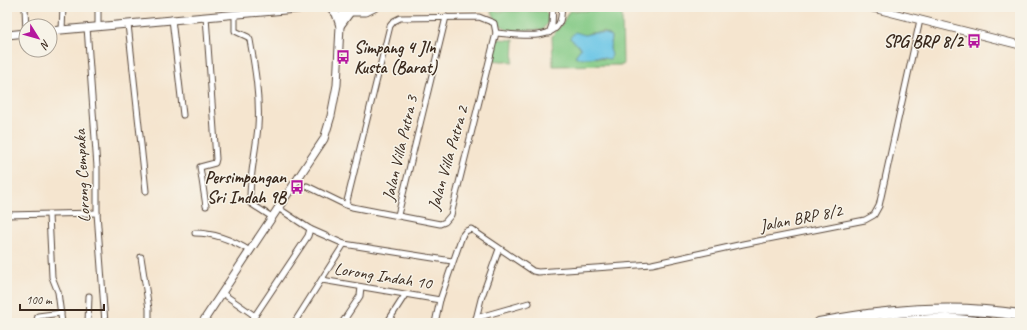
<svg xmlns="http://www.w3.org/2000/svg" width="1027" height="330" viewBox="0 0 1027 330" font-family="Caveat,sans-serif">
<rect width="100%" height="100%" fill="#f7f3e8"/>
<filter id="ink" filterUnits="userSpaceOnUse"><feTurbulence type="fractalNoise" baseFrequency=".025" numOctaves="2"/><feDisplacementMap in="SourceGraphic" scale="8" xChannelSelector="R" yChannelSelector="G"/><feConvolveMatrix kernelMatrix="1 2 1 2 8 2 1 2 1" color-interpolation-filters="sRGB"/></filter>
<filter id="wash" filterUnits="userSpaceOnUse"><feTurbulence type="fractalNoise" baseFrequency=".012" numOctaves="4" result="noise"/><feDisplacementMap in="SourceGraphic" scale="16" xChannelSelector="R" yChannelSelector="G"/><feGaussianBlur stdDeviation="0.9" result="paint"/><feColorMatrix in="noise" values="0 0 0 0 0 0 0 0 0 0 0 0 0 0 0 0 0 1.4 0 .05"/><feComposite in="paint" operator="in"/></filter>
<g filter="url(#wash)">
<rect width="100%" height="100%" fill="#f5e5cf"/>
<g fill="#82c984" stroke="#5e7a51" fill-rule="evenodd">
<path d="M622,10l1,55 -70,1 -1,-30 10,-12 7,-13zM604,32l7,4 -1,13 2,6 -9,4c-9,-4 -19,2 -28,-3l6,-8 4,-13 5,-2z"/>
<polygon points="491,11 545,11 548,14 548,23 542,30 508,30 499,24"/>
<polygon points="499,39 514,40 513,62 491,60 494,44"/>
</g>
<path fill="#67c5e6" stroke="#517882" d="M575,32l10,3c8,-3 19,-3 26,1l-1,13 2,6 -2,4c-5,0 -8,-2 -13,-2 -8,0 -15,3 -22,-1l6,-8 -11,-10z"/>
</g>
<g filter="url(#ink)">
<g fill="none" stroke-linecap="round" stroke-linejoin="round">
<defs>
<g id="street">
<polyline points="25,7 26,33"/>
<path d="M235,15v16l13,6 2,3c5,28 10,58 8,86 -2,26 -9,51 -8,77l22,14"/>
<polyline points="206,17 216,159 215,163 200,167 206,206"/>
<polyline points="172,19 183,115"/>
<polyline points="128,24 146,191"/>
<polyline points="98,26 98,7"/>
<polyline points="87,27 97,167 97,213 105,323"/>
<polyline points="62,30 63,7"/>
<path d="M496,33c15,1 53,8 62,-8 4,-5 3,-12 4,-18"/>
<polyline points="549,33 552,25 553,7"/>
<polyline points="307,186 346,205 352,207 440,224 445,222 451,215 496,33 494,23 479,17 400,18 394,21 390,26 346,205"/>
<polyline points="278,208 310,229 344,244 452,261"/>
<polyline points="7,215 97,213"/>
<polyline points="49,215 52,277 58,292 62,323"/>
<polyline points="398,215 446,17"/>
<path d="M195,233c19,0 39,8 55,18"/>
<polyline points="141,257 149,309 149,323"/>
<polyline points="322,280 440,300"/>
<polyline points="222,293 255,316"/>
<polyline points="476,318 529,303"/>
<polyline points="36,323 38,316 61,313"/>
<polyline points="88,323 89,296"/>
<polyline points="250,323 308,236 310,229"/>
<polyline points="294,323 344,244"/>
<polyline points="342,323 360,296 361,287"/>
<polyline points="387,323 405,295"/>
<polyline points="435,323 440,300 462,236 466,231 471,229 533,271 538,272 652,264 743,244 865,220 874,215 879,206 920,20"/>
<polyline points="475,323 481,299 499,249"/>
</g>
<g id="secondary">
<polyline points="869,7 1020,45"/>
<polyline points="350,12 366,12 376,7"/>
<polyline points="341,17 347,7"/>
<polyline points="340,26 354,7"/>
<polyline points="50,31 318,7"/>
<polyline points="7,35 26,33"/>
<polyline points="202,323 324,139 331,116 337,85 340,26 336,14 330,7"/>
</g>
<g id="highway">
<path d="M819,323c66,-13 134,-19 201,-8"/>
<polyline points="883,323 947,319 988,323"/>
</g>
</defs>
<use href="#street" stroke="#574639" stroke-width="7"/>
<use href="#secondary" stroke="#574639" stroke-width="9"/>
<use href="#highway" stroke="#574639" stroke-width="12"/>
<use href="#street" stroke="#fff" stroke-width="5"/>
<use href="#secondary" stroke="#fff" stroke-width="7"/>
<use href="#highway" stroke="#fff" stroke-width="10"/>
</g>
</g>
<defs>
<symbol id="bus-bare" viewBox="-9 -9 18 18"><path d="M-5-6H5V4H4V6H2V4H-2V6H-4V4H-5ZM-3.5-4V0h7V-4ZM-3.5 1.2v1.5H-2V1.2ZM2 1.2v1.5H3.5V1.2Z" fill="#b5179e" stroke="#f7f3e8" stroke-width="2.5" paint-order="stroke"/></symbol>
</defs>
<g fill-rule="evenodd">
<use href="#bus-bare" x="964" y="31" width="20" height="20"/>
<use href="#bus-bare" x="333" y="47" width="20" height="20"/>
<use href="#bus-bare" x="287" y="177" width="20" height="20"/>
</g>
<g text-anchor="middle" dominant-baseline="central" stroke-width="3" stroke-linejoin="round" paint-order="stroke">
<g font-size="17" font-weight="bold" fill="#3b2a1e" stroke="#f7f3e8" text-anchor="end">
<text x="963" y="41">SPG BRP 8/2</text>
<text x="354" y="47" text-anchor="start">Simpang 4 Jln<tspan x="354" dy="20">Kusta (Barat)</tspan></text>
<text x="286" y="177">Persimpangan<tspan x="286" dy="20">Sri Indah 9B</tspan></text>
</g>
<g font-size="17" fill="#3b2a1e" stroke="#f7f3e8">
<text transform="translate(400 148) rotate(-77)">Jalan Villa Putra 3</text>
<text transform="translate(448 158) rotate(-74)">Jalan Villa Putra 2</text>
<text transform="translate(82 176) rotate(-93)">Lorong Cempaka</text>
<text transform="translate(801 218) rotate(-11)">Jalan BRP 8/2</text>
<text transform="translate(383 276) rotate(9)">Lorong Indah 10</text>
</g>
</g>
<rect width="1027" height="330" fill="none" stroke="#f7f3e8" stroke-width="24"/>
<g transform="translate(38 38) rotate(127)"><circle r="19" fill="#f7f3e8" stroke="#aca397"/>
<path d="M0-3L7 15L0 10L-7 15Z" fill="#b5179e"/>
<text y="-6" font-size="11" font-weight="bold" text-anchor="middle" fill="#3b2a1e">N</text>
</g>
<path d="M20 304v6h84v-6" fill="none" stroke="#3b2a1e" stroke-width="2"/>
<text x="26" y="304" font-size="12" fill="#3b2a1e" stroke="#f7f3e8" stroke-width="3" paint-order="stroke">100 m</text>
</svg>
